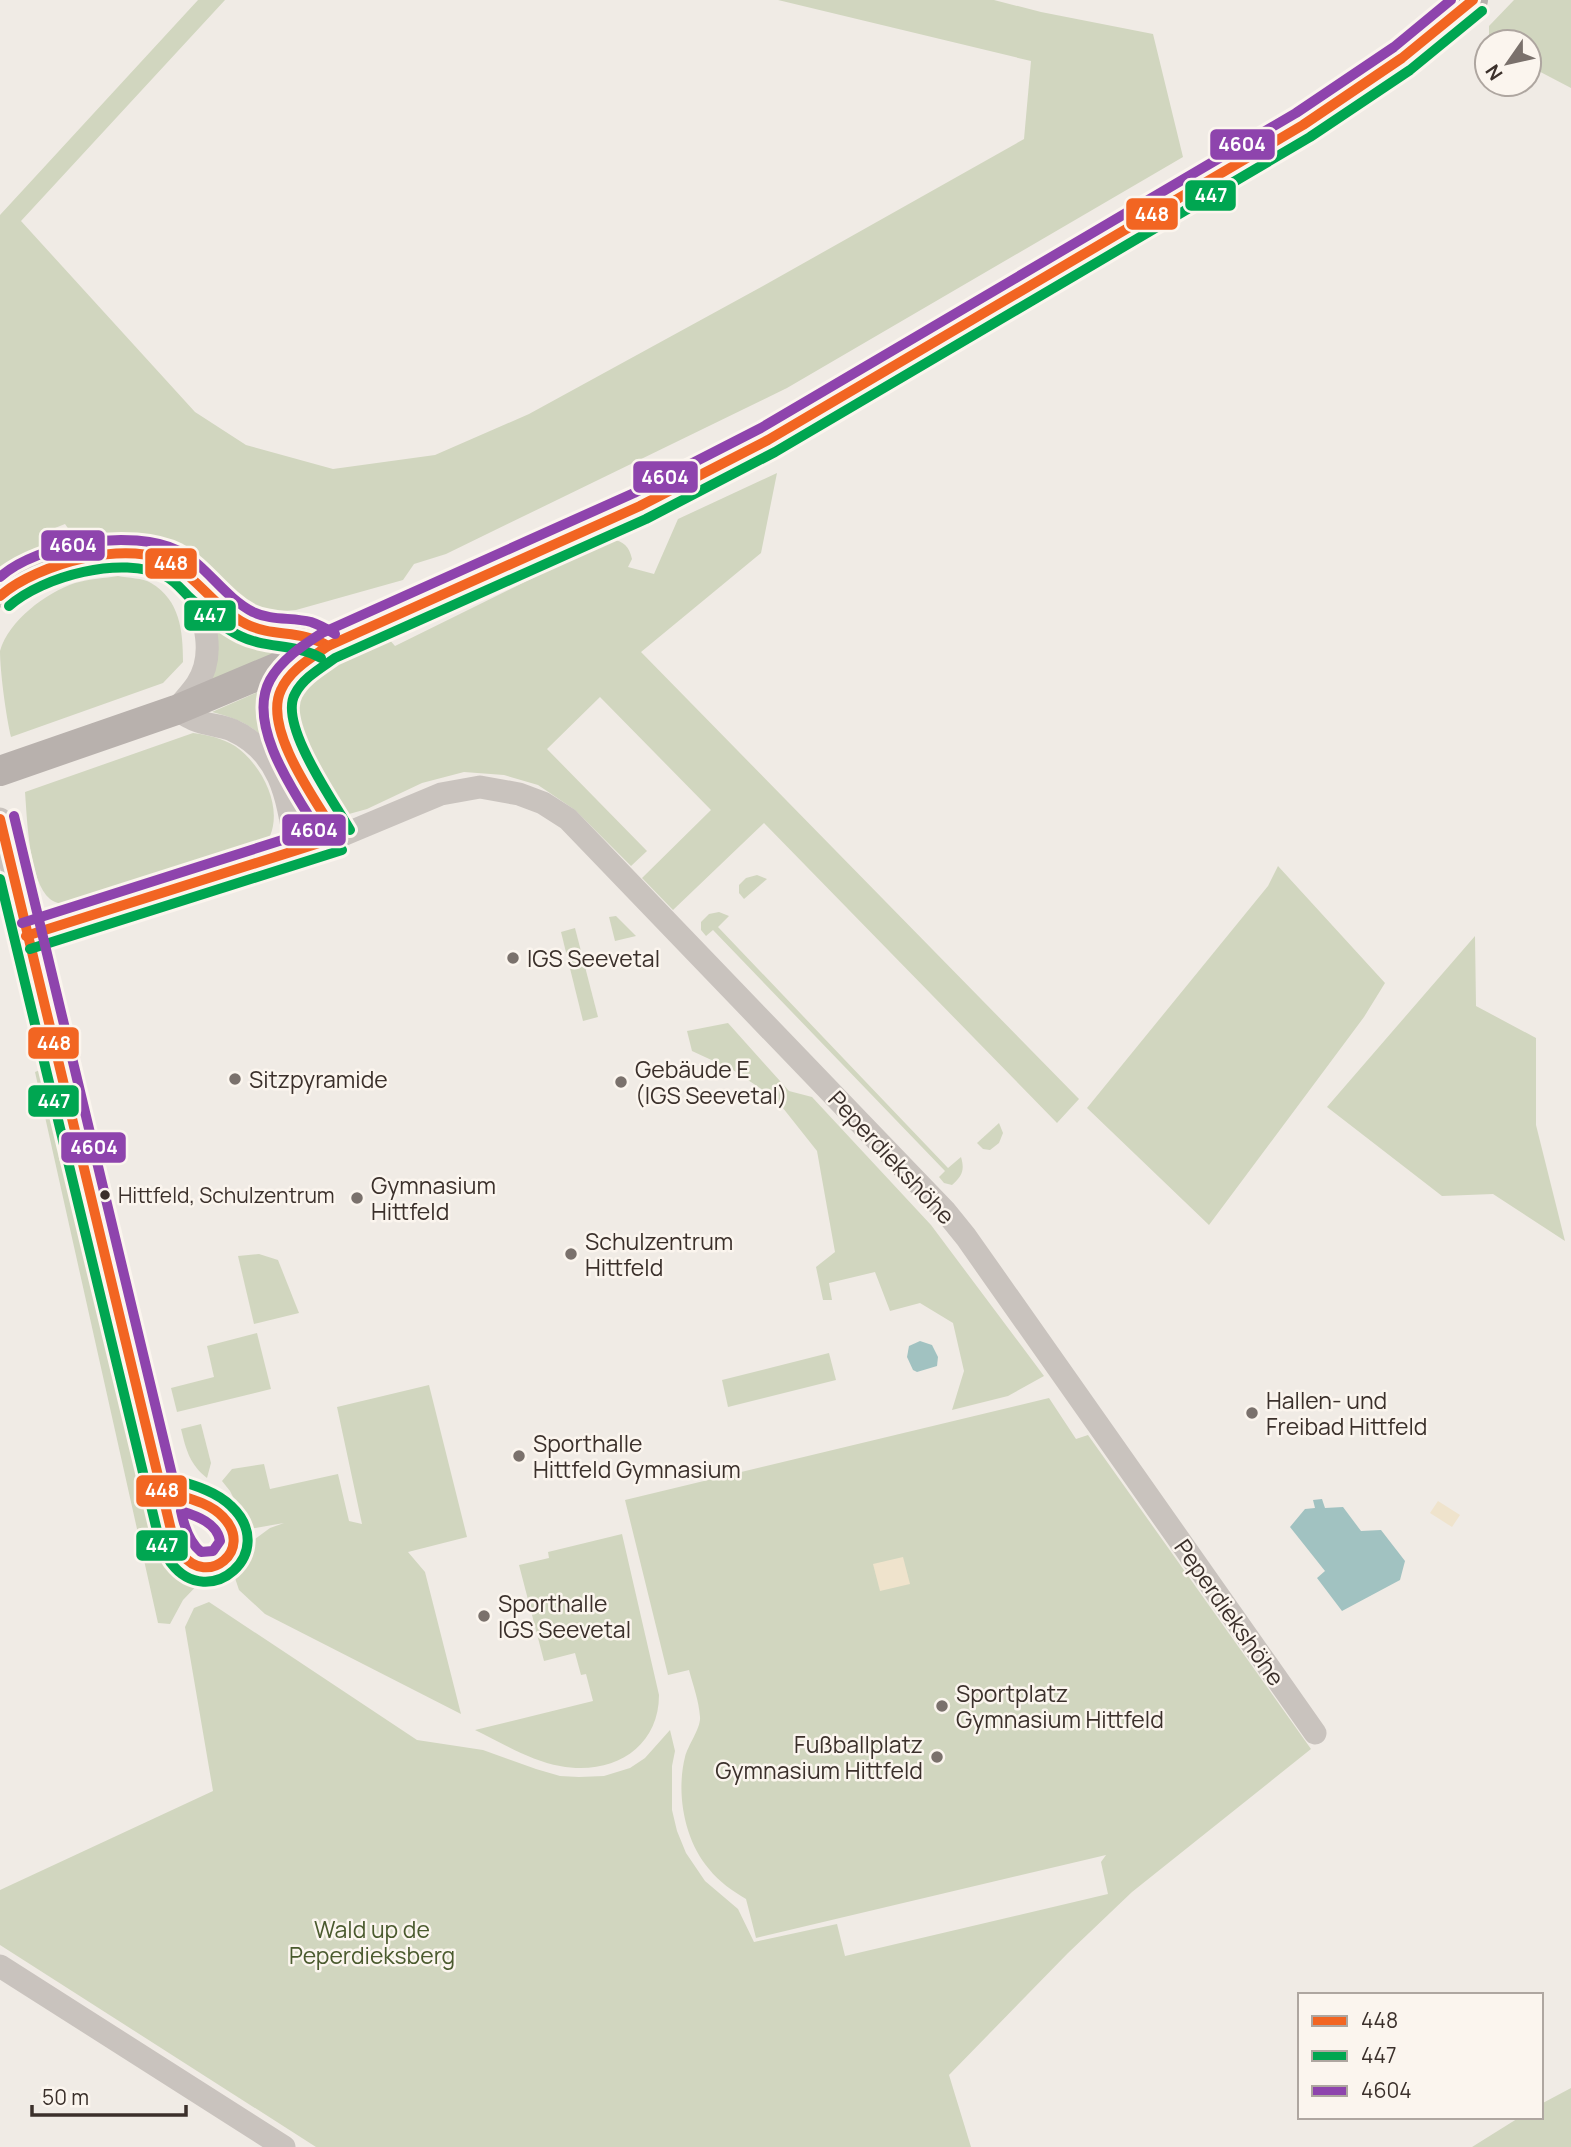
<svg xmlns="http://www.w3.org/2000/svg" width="1571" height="2147" viewBox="0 0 1571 2147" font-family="Manrope,sans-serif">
<rect width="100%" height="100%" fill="#f0ebe5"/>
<g fill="#d1d6bf">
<polygon points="198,0 225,0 21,221 195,412 246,445 333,469 435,455 529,414 763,286 1024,139 1031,61 778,0 994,0 1041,12 1153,34 1183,157 787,388 446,554 414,564 403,580 296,610 261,613 229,596 201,568 178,551 156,542 126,539 81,547 65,524 50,530 48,553 0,577 0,215"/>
<polygon points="1514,0 1571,0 1571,88 1529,66 1529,42 1489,42 1489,26"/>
<path d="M777,473l-16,80 -120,99 438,447 -22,24 -293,-300 -91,87 -31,-32 69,-68 -111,-113 -53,52 100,102 -16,15 -56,-56 -37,-25 -34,-10 -40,-3 -42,11 -55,26 -18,5 -17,-9 -41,-67 -3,-43 12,-16 88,-41 7,8 217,-107c12,3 17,7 20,20l-4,8 26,7 24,-55z"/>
<path d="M118,576c10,2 25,2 33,7 29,17 32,48 32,79l-20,21 -152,54c-5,-21 -11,-66 -11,-86 9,-31 46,-58 75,-68 14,-4 30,-5 43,-7z"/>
<path d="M208,606c27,30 47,34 86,40l-83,36z"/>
<path d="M274,685l41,135 -3,5c-16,-7 -20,-43 -28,-59 -16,-32 -38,-46 -72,-54z"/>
<path d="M193,733c15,2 29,5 42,13 26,18 48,59 35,90 -3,7 -10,11 -15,16l-184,54c-6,-1 -16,-3 -21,-7 -21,-17 -23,-81 -25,-107z"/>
<polygon points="1278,866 1385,983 1364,1017 1209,1225 1087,1108 1268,886"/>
<polygon points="757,875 767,879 744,899 739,893 739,885 746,878"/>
<path d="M719,912l10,4 -11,11 230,241 13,-11c4,13 1,19 -9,28l-8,-2 -5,-6 6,-6 -232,-241 -7,6 -5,-6v-8l8,-8z"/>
<polygon points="616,916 636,936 615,941 609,917"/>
<polygon points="575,928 598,1017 583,1021 561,932"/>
<polygon points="1475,936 1476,1006 1536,1038 1536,1125 1565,1241 1493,1194 1442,1196 1327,1107"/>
<polygon points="728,1023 789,1091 812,1097 931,1225 1044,1376 1008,1396 952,1410 964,1371 953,1323 920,1303 890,1311 875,1272 829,1283 832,1300 823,1300 816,1267 835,1252 817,1151 775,1098 733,1070 692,1051 687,1031"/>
<polygon points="40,1070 163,1552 177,1570 204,1578 183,1600 170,1624 158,1623 35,1072"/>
<polygon points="999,1123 1003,1133 999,1143 990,1150 983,1149 977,1143"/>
<polygon points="259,1254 278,1260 299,1313 254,1324 238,1256"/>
<polygon points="257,1333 271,1389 177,1412 171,1388 214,1377 207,1346"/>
<polygon points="829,1353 836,1380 728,1407 722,1380"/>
<polygon points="429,1385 467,1537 408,1552 425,1572 461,1714 265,1614 239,1590 234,1575 247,1559 251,1542 270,1528 284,1523 249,1529 230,1491 222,1481 232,1469 264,1464 270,1489 338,1474 349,1521 362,1524 337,1407"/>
<path d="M1049,1398l27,41 12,-4 223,314 -179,143 -64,61 -119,122 22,72h-655l-316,-202v-55l213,-99 -28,-164 9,-19 15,-6 208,138 66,10 53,19 24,7 19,1 25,-1 26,-8 15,-10 25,-28 5,21 -3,15v44l5,21 9,22 19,28 33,28 16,33 83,-18 8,32 263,-62 -7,-32 5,-7 -350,83 -10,-39c-13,-8 -27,-17 -37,-30 -25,-29 -33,-76 -24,-112 3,-12 16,-29 15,-40 -1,-16 -7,-32 -11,-47l-21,5 -43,-175z"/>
<path d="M201,1424l10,39 -4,15c-17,-13 -21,-28 -26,-49z"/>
<path d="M622,1534l37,161c0,54 -48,81 -99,71 -29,-5 -58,-23 -85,-36l118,-29 -7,-27 -5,1 -6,-22 -31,8 -25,-96 30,-7 -1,-6z"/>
<polygon points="1571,2088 1571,2147 1472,2147 1520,2117 1541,2117 1541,2104"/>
</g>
<g fill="#efe3cc">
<polygon points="1438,1501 1460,1515 1452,1527 1430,1513"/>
<polygon points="903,1557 910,1584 880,1591 873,1564"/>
</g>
<g fill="#a1c2c1">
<polygon points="920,1341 932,1345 938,1357 937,1366 917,1372 913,1370 907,1357 909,1346"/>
<polygon points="1322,1499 1325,1508 1343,1507 1361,1531 1381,1530 1405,1561 1400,1580 1342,1611 1317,1578 1325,1571 1290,1527 1305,1509 1315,1508 1313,1500"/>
</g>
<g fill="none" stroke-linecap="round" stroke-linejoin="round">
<g stroke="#c9c3be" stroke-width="23">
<path d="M191,582c11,32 27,70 6,102 -6,9 -14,17 -21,26 6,3 13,7 19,10 12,5 25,5 37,10 51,23 56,72 64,121"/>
<path d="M0,596c28,-35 131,-54 171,-33 8,4 14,11 21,17 18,17 36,36 59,46 17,8 35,6 53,9 8,1 17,7 24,11 -16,12 -43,28 -49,49 -11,40 39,106 59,142"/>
<path d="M0,819l172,715c23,70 90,15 50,-18 -16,-14 -40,-19 -59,-26"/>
<polyline points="26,936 338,837 441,794 480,787 519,794 543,803 568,819 945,1211 966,1237 1315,1733"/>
<polyline points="0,1966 284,2147"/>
</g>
<polyline stroke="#b8b1ad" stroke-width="30" points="0,771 176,710 328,646 640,506 768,440 1303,125 1402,58 1473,0"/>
<defs>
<g id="bus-1">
<path d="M0,596c36,-32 133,-60 176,-30 25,17 42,44 70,58 28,14 54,5 82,22"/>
<path d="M0,819l172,715c3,6 6,14 10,20 25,34 73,-4 41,-37 -15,-16 -41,-20 -60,-27"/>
<path d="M338,837c-20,-33 -76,-108 -57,-147 9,-20 30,-32 47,-44l312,-140 128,-66 535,-315 99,-67 71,-58"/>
<polyline points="26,936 338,837"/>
</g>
<g id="bus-2">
<path d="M9,606c34,-30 113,-51 156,-30 9,4 17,14 24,21 16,14 31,29 51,39 26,13 55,7 81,22"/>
<path d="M350,830c-16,-28 -72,-106 -55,-136 8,-16 26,-26 40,-36l311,-139 129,-67 535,-315 100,-67 72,-59"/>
<path d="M0,879l159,660c4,8 7,17 12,24 38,50 109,-11 60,-57 -15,-15 -38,-21 -58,-27"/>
<polyline points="30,949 342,850"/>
</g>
<g id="bus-3">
<path d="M0,577c38,-34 133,-49 179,-26 28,15 45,46 74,61 19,9 39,5 58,10 9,3 16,7 24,12"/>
<polyline points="14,816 173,1479"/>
<path d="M22,923l295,-94c-23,-37 -71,-105 -47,-149 11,-20 33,-35 52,-47l312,-140 127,-65 535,-315 98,-66 57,-47"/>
<path d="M181,1511c16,5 36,12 39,30l-7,10 -12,1c-12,-10 -17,-26 -20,-41z"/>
</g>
</defs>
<use href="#bus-1" stroke="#fbf5ee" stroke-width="16"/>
<use href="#bus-2" stroke="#fbf5ee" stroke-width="16"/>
<use href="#bus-3" stroke="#fbf5ee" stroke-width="16"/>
<use href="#bus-1" stroke="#f26522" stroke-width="10"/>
<use href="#bus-2" stroke="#00a651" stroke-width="10"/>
<use href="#bus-3" stroke="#8e44ad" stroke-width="10"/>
</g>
<g fill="#7a716c" stroke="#fbf5ee" stroke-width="2.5">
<circle cx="513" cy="958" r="7"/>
<circle cx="235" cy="1079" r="7"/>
<circle cx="621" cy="1082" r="7"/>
<circle cx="357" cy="1198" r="7"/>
<circle cx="571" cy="1254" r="7"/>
<circle cx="1252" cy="1413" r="7"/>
<circle cx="519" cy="1456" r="7"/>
<circle cx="484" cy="1616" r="7"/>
<circle cx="942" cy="1706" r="7"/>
<circle cx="937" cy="1757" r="7"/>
</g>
<circle fill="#3b302b" stroke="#fbf5ee" stroke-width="2.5" cx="105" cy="1195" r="6"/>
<g text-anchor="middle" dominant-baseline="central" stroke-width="5" stroke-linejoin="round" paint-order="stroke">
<g font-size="21" fill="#3b302b" stroke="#fbf5ee" text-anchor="start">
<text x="118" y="1195">Hittfeld, Schulzentrum</text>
</g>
<g font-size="23" fill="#3b302b" stroke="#fbf5ee" text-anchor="start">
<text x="527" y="958">IGS Seevetal</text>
<text x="635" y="1069">Gebäude E<tspan x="635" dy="26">(IGS Seevetal)</tspan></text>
<text x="249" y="1079">Sitzpyramide</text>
<text x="371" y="1185">Gymnasium<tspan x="371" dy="26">Hittfeld</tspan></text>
<text x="585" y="1241">Schulzentrum<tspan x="585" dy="26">Hittfeld</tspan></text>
<text x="1266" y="1400">Hallen- und<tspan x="1266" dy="26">Freibad Hittfeld</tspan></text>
<text x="533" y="1443">Sporthalle<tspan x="533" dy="26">Hittfeld Gymnasium</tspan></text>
<text x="498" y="1603">Sporthalle<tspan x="498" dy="26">IGS Seevetal</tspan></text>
<text x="956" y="1693">Sportplatz<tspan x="956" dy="26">Gymnasium Hittfeld</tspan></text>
<text x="923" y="1744" text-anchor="end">Fußballplatz<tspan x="923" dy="26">Gymnasium Hittfeld</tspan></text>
</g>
<g font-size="23" fill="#3b302b" stroke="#fbf5ee">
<text transform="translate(892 1157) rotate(47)">Peperdiekshöhe</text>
<text transform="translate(1230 1612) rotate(55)">Peperdiekshöhe</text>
</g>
<g font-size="23" fill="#4a5a2e" stroke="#fbf5ee">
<text x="372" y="1929">Wald up de<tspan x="372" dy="26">Peperdieksberg</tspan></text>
</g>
</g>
<g stroke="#fbf5ee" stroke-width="2.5">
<rect x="1209" y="128" width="67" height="33" rx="7" fill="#8e44ad"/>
<rect x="1184" y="179" width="53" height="33" rx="7" fill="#00a651"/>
<rect x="1125" y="197" width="54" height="34" rx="7" fill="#f26522"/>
<rect x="632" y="460" width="67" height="34" rx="7" fill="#8e44ad"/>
<rect x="40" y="529" width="66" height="33" rx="7" fill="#8e44ad"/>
<rect x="144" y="547" width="54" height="33" rx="7" fill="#f26522"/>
<rect x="183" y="599" width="54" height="33" rx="7" fill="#00a651"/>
<rect x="281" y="813" width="66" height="34" rx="7" fill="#8e44ad"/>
<rect x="27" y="1026" width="53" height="34" rx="7" fill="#f26522"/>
<rect x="27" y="1084" width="53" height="34" rx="7" fill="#00a651"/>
<rect x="60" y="1131" width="67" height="33" rx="7" fill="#8e44ad"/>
<rect x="135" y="1474" width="53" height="34" rx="7" fill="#f26522"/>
<rect x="135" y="1529" width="54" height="33" rx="7" fill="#00a651"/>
</g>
<g font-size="19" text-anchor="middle" font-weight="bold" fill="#fff">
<text x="1242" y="151">4604</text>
<text x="1211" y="202">447</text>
<text x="1152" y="221">448</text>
<text x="665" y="484">4604</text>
<text x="73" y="552">4604</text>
<text x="171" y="570">448</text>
<text x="210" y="622">447</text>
<text x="314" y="837">4604</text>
<text x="54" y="1050">448</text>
<text x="54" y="1108">447</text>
<text x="94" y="1154">4604</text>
<text x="162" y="1497">448</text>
<text x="162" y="1552">447</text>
</g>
<rect x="1298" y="1993" width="245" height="126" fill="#fbf5ee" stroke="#aea6a0" stroke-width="2"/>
<rect x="1312" y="2016" width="35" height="10" fill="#f26522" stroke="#aea6a0" stroke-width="2"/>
<text x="1361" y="2028" font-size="21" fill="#3b302b">448</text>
<rect x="1312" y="2051" width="35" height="10" fill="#00a651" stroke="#aea6a0" stroke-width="2"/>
<text x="1361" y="2063" font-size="21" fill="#3b302b">447</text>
<rect x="1312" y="2086" width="35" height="10" fill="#8e44ad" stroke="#aea6a0" stroke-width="2"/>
<text x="1361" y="2098" font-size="21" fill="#3b302b">4604</text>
<g transform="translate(1508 63) rotate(236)"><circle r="33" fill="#fbf5ee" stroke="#aea6a0" stroke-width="2"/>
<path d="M0-5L12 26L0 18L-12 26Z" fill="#7a716c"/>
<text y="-10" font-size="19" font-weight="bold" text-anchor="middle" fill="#3b302b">N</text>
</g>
<path d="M32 2105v10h154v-10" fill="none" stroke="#3b302b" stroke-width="3.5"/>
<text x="42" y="2105" font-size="21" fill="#3b302b" stroke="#fbf5ee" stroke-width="5" paint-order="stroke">50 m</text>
</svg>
